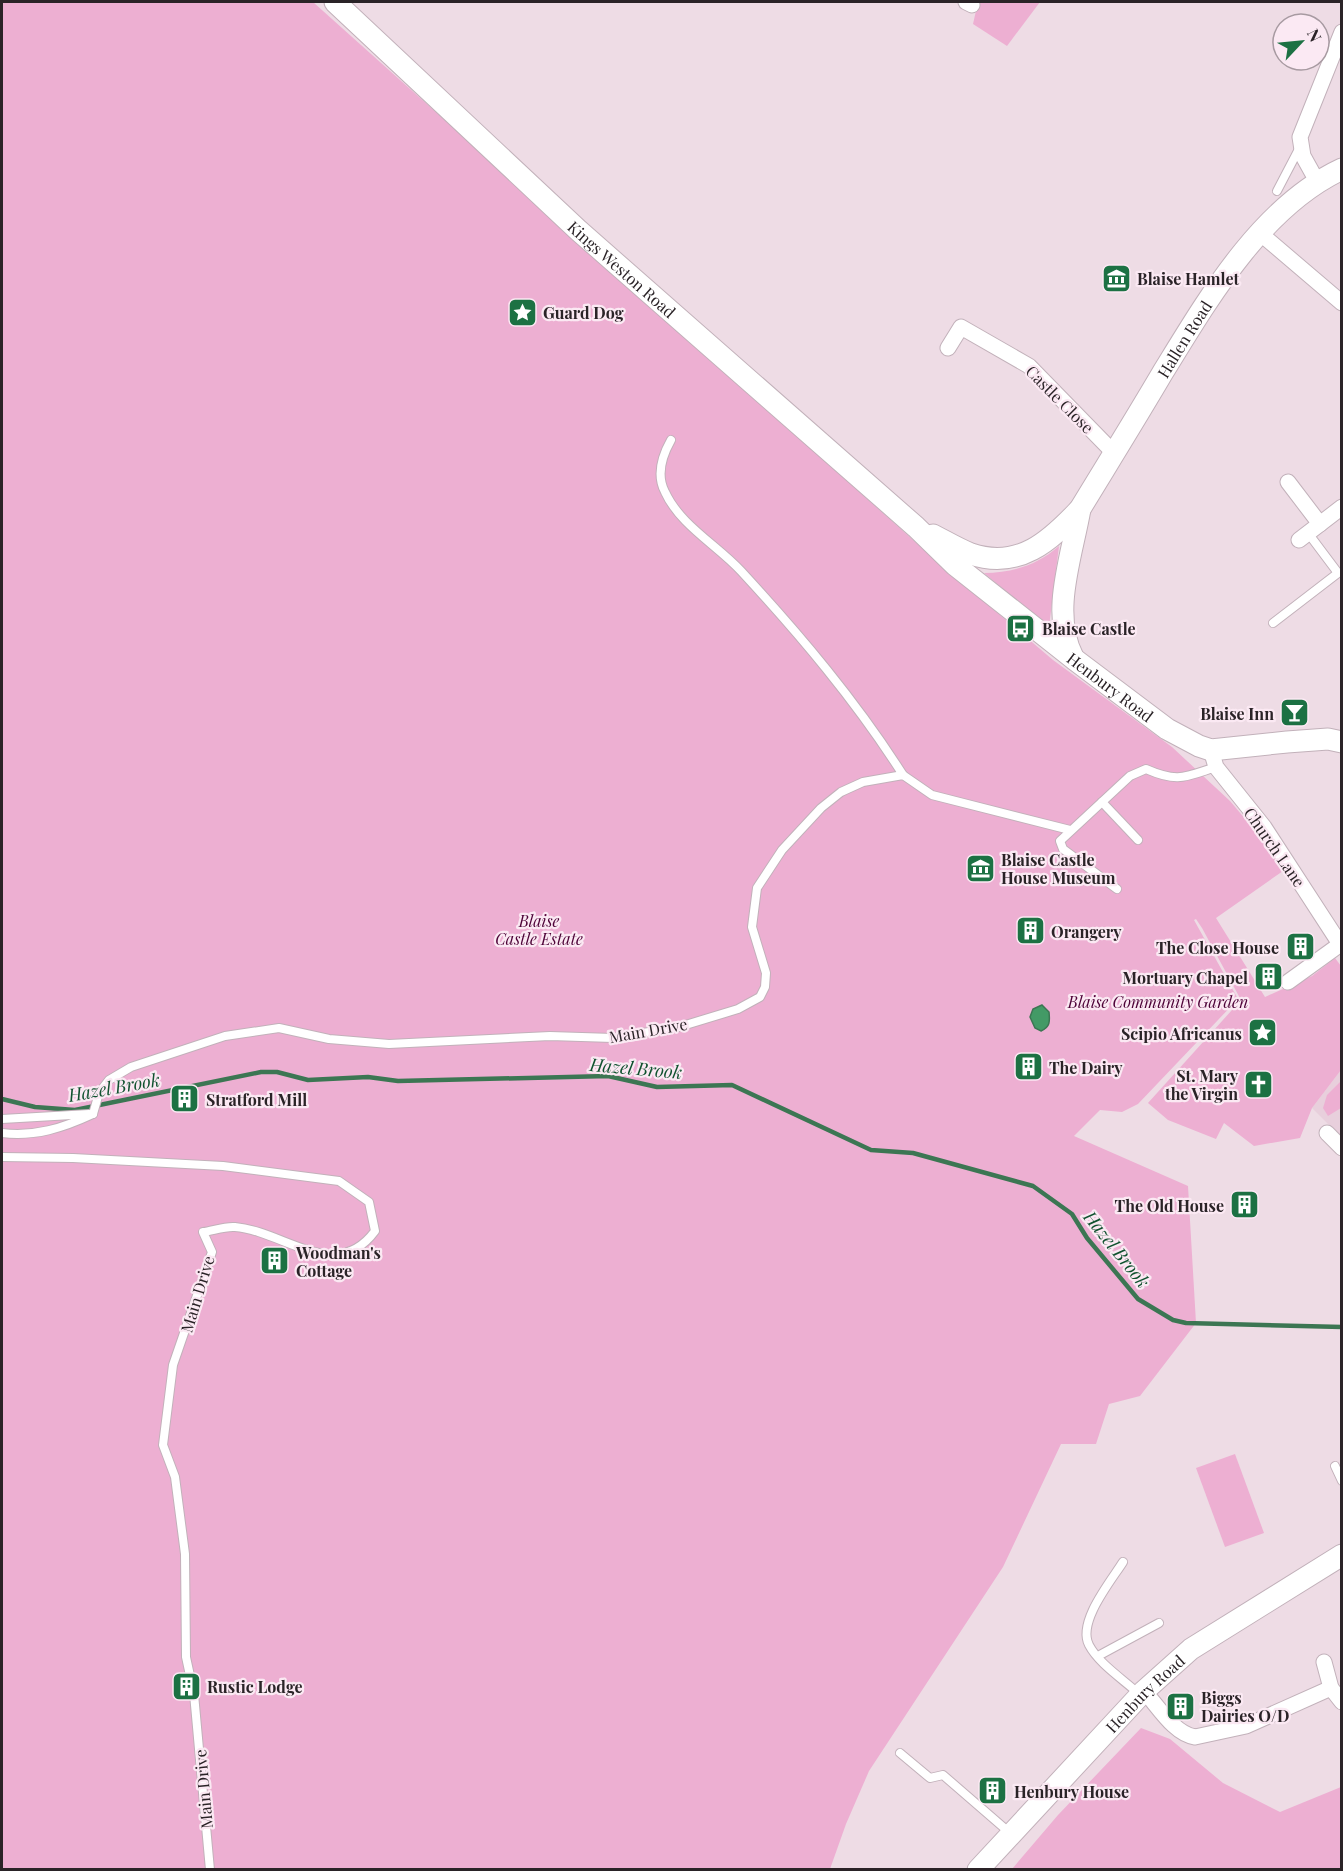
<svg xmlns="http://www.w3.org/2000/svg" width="1343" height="1871" viewBox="0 0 1343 1871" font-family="'Playfair Display',serif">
<rect width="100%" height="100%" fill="#eedce5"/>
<polygon fill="#e8cfdc" points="1341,1070 1341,1137 1312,1108"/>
<g fill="#edafd2">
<polygon points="2,2 313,2 941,565 1053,660 1172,747 1230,801 1279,859 1275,862 1283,871 1216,918 1265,997 1312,976 1335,958 1341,966 1341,1070 1312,1108 1300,1138 1254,1146 1224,1123 1216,1139 1168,1120 1148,1103 1241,1000 1202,928 1196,919 1194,920 1238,999 1138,1104 1122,1112 1100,1110 1074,1136 1188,1186 1196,1323 1140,1396 1109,1404 1096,1444 1061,1444 1003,1567 869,1771 846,1824 830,1869 2,1870"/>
<polygon points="978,2 1040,2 1007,46 973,24"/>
<path d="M1059,546l-10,81 -65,-54c29,-1 52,-7 75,-27z"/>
<polygon points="1341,1081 1341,1108 1328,1116 1323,1108 1327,1095"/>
<polygon points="1235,1454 1264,1533 1225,1547 1196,1468"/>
<polygon points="1141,1728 1170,1739 1223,1783 1280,1812 1341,1787 1341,1869 1012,1869 1058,1815"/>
</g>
<path fill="#439a66" stroke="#3c7653" stroke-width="1.5" d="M1042,1005l7,7c1,10 1,15 -8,19l-6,-3 -5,-11 3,-8z"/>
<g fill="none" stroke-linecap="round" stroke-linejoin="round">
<polyline stroke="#3c7653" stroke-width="4.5" points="2,1099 35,1107 75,1110 261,1072 277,1072 308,1080 368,1077 398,1081 608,1076 657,1087 732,1085 871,1150 913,1153 1033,1186 1072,1214 1087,1238 1138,1299 1173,1320 1186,1323 1342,1327"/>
<defs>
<g id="lane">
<polyline points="1277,191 1300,147"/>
<path d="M671,440c-9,16 -15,35 -6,52 15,33 52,53 76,79 59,64 115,130 162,204"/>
<polyline points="1273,623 1338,573 1308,533"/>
<polyline points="1102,802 1138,840"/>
<path d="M1117,889l-54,-40 -3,-8 70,-65 16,-7c32,14 39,8 70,-2"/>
<polyline points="93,1114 99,1093 109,1080 131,1067 225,1036 279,1028 329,1039 389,1044 550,1036 613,1038 679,1027 738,1009 760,997 765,987 766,973 752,927 757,888 782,850 821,808 841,792 863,782 903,775 932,795 1070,830"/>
<polyline points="2,1119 89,1114"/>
<path d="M2,1133c33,4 61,-5 91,-19"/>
<path d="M2,1157l71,1 150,8 116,15 30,21 6,29c-39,53 -91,0 -140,-4 -10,-1 -23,4 -32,5l9,20 -39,113 -10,80 12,32 10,77 1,103 8,37 16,176"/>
<polyline points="1335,1466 1342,1481"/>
<path d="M1123,1562c-12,19 -46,60 -34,83 10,19 34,34 50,49"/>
<polyline points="1098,1656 1159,1623"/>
<polyline points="900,1753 930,1778 943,1775 1010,1833"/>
</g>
<g id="street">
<polyline points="966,2 972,5"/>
<polyline points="1318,183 1303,156 1300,137 1342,32"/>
<polyline points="1261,234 1342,303"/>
<polyline points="948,348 961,327 1029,366 1114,453"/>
<polyline points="1288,482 1320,524"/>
<polyline points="1299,540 1342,507"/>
<polyline points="1211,750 1216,767 1264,827 1340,944"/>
<polyline points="1288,982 1342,943"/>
<polyline points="1327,1133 1342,1148"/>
<polyline points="1324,1662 1331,1688 1342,1702"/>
<path d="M1144,1691c14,15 30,43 51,46l51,-11 85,-38"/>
</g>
<g id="secondary">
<path id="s1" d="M335,2l243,228 338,297 39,38 119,94 93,70 32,17 12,4 76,-8 41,-3 14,3"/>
<path id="s2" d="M933,535c12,6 25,14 38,19 48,16 79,-13 109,-45 28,-46 56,-91 83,-137 45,-73 98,-165 179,-203"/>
<path d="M1073,657c-23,-44 -1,-101 7,-148"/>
<path id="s3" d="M978,1870l166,-179 47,-42 151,-94"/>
</g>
</defs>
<use href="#lane" stroke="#c2b1ba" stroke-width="10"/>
<use href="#street" stroke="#c2b1ba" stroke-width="17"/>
<use href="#secondary" stroke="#c2b1ba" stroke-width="23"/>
<use href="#lane" stroke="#fff" stroke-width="8"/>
<use href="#street" stroke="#fff" stroke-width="15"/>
<use href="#secondary" stroke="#fff" stroke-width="21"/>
</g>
<defs>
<symbol id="museum-square" viewBox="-11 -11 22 22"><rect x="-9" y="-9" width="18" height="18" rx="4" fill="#1c7143" stroke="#fbe9f3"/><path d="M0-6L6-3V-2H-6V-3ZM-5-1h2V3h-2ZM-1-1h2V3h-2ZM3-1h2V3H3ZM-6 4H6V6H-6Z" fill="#fff"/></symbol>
<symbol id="sight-square" viewBox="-11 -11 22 22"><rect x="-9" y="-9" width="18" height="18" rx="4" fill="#1c7143" stroke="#fbe9f3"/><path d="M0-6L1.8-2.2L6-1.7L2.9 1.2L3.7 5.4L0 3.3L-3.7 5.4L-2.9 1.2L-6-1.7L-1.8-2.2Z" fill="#fff"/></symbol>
<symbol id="bus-square" viewBox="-11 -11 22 22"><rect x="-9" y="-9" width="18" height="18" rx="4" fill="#1c7143" stroke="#fbe9f3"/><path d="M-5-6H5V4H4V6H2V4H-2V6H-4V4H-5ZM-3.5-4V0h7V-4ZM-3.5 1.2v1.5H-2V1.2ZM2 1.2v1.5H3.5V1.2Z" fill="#fff"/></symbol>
<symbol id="bar-square" viewBox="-11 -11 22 22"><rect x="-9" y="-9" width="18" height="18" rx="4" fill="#1c7143" stroke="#fbe9f3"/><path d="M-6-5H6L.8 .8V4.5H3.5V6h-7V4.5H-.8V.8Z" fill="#fff"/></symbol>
<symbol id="building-square" viewBox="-11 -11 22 22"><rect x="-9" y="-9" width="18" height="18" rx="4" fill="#1c7143" stroke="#fbe9f3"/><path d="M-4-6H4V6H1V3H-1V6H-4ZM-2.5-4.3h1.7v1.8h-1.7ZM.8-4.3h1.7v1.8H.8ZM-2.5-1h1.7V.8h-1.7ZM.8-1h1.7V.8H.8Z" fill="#fff"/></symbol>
<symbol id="church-square" viewBox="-11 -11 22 22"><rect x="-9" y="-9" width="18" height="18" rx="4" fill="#1c7143" stroke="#fbe9f3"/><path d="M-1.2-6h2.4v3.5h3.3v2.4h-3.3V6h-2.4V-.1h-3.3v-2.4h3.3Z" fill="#fff"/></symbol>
</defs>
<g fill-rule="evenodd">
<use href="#museum-square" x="1100" y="262" width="33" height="33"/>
<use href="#sight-square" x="506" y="296" width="33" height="33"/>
<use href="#bus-square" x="1004" y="612" width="33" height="33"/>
<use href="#bar-square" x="1278" y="696" width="33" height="33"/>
<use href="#museum-square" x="964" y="852" width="33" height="33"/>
<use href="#building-square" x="1014" y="914" width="33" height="33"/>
<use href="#building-square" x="1284" y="930" width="33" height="33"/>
<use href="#building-square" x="1252" y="960" width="33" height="33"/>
<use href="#sight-square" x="1246" y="1016" width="33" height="33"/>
<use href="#building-square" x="1012" y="1050" width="33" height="33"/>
<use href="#church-square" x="1242" y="1068" width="33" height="33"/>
<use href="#building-square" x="168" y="1082" width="33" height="33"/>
<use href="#building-square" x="1228" y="1188" width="33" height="33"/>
<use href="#building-square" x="258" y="1244" width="33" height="33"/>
<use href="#building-square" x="170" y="1670" width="33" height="33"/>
<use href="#building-square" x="1164" y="1690" width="33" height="33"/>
<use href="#building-square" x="976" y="1774" width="33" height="33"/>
</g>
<g text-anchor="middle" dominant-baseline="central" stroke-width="4.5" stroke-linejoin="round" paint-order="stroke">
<g font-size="16" fill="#2a2327" stroke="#fbe9f3">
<text stroke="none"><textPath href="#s1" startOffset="392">Kings Weston Road</textPath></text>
<text stroke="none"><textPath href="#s2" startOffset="368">Hallen Road</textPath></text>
<text transform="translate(1060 399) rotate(45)">Castle Close</text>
<text stroke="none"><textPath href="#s1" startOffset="1035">Henbury Road</textPath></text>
<text transform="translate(1275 847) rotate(55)">Church Lane</text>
<text transform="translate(648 1030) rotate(-10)">Main Drive</text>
<text transform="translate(197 1294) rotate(-73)">Main Drive</text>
<text stroke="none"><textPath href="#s3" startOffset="243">Henbury Road</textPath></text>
<text transform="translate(203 1789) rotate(-95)">Main Drive</text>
</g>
<g font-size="16" font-weight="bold" fill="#2a2327" stroke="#fbe9f3" text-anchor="start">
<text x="1137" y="278">Blaise Hamlet</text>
<text x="543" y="312">Guard Dog</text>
<text x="1042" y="628">Blaise Castle</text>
<text x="1274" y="713" text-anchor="end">Blaise Inn</text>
<text x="1001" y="859">Blaise Castle<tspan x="1001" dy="18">House Museum</tspan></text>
<text x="1051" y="931">Orangery</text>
<text x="1279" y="947" text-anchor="end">The Close House</text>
<text x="1248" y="977" text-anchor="end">Mortuary Chapel</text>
<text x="1242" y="1033" text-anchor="end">Scipio Africanus</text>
<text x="1049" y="1067">The Dairy</text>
<text x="1238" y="1075" text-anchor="end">St. Mary<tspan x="1238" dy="18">the Virgin</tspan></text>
<text x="206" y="1099">Stratford Mill</text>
<text x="1224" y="1205" text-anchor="end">The Old House</text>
<text x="296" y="1252">Woodman's<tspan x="296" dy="18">Cottage</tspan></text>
<text x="207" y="1686">Rustic Lodge</text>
<text x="1201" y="1697">Biggs<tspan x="1201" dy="18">Dairies O/D</tspan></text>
<text x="1014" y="1791">Henbury House</text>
</g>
<g font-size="16" font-style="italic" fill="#4d0237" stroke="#fbe9f3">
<text x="539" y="920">Blaise<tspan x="539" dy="18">Castle Estate</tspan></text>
<text x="1158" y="1001">Blaise Community Garden</text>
</g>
<g font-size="18" font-style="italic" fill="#10522f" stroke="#fbe9f3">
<text transform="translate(636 1068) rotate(5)">Hazel Brook</text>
<text transform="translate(114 1087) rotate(-10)">Hazel Brook</text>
<text transform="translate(1117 1249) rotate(51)">Hazel Brook</text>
</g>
</g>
<rect width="1343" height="1871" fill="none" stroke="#2a2327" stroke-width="6"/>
<g transform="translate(1301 42) rotate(64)"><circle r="28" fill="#fbe9f3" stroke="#a79aa1" stroke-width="1.5"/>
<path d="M0-4.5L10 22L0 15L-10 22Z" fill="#1c7143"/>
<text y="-9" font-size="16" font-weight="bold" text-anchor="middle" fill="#2a2327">N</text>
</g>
</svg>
